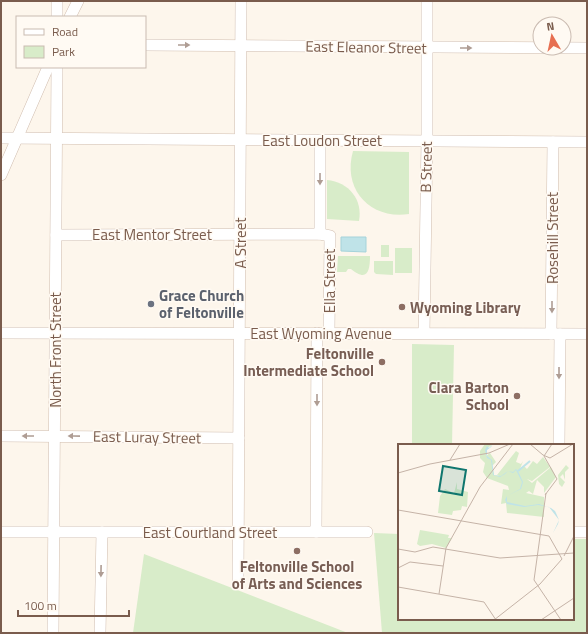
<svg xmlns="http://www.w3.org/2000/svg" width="588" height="634" viewBox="0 0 588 634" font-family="'Titillium Web',sans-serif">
<rect width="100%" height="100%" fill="#fdf6ec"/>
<g fill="#d8ecc9">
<path d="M353,151l56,1v62c-39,6 -67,-25 -56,-63z"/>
<path d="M327,180c22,2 36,20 32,41l-32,-2z"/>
<rect x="381" y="245" width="8" height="12"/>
<rect x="395" y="248" width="17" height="25"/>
<path d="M338,256h32c0,16 -3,26 -19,13h-3l-2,3h-9z"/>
<polygon points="374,261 393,261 393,275 376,274 374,272"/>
<polygon points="412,344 454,345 452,445 412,445"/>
<polygon points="374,533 399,534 399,619 573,619 573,539 587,539 587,633 382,633"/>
<polygon points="144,554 348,633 133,633"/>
</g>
<polygon fill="#bfe3e8" stroke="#a5d3da" points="341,237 366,237 366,252 341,251"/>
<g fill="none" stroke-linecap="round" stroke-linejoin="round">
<defs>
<g id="minor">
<polyline points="57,1 57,17"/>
<polyline points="70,17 78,1"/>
<polyline points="145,45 587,48"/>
<polyline points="1,138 587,142"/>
<polyline points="320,140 320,234"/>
<polyline points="1,175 48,67"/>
<polyline points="56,235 320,234 330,236 329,333"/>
<polyline points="1,333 587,334"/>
<polyline points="424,333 427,140 427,1"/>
<polyline points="551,334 553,142"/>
<polyline points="1,436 239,438"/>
<polyline points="559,445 560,334"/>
<polyline points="1,532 367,532"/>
<polyline points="316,532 317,333"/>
<polyline points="573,532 587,532"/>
<polyline points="238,581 241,1"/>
<polyline points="53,633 57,67"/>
<polyline points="100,633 102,532"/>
</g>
</defs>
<use href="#minor" stroke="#d1beb0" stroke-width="12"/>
<use href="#minor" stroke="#fff" stroke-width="11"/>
</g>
<defs><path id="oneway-solid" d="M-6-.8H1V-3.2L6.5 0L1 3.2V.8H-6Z"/></defs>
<g fill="#af9d94">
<use href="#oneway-solid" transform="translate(184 45)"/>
<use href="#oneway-solid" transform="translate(466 48)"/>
<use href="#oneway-solid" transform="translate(320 179) rotate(90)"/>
<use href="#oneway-solid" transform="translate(552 307) rotate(90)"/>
<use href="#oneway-solid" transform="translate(559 373) rotate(90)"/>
<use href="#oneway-solid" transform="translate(317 400) rotate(90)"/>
<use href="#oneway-solid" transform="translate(28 436) rotate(-180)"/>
<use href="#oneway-solid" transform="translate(74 436) rotate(-179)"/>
<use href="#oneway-solid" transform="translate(101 571) rotate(91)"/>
</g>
<circle fill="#6b7280" stroke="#fffaf3" stroke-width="1.5" cx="151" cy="304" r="4"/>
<g fill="#8d6e63" stroke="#fffaf3" stroke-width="1.5">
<circle cx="402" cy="307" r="4"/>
<circle cx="382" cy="362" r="4"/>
<circle cx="517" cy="396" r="4"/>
<circle cx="297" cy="551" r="4"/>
</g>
<g text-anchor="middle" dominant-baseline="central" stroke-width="3" stroke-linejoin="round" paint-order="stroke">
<g font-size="15" fill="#7a5c4d" stroke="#fffaf3">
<text transform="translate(366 47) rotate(1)">East Eleanor Street</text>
<text x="322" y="140">East Loudon Street</text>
<text transform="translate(426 167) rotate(-89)">B Street</text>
<text x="152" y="234">East Mentor Street</text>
<text transform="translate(552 238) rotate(-90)">Rosehill Street</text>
<text transform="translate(240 243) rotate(-90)">A Street</text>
<text transform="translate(329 281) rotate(-90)">Ella Street</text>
<text x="321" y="333">East Wyoming Avenue</text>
<text transform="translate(55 350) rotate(-90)">North Front Street</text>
<text transform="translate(147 437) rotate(1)">East Luray Street</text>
<text x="210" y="532">East Courtland Street</text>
</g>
<g font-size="15" font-weight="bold" fill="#5b616d" stroke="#fffaf3" text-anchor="start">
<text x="159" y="295">Grace Church<tspan x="159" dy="17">of Feltonville</tspan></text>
</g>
<g font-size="15" font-weight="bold" fill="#785e54" stroke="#fffaf3" text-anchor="end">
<text x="410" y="307" text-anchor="start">Wyoming Library</text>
<text x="374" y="353">Feltonville<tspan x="374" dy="17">Intermediate School</tspan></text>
<text x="509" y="387">Clara Barton<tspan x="509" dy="17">School</tspan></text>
<text x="297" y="566" text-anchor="middle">Feltonville School<tspan x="297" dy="17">of Arts and Sciences</tspan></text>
</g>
</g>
<g transform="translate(398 444)">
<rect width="176" height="176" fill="#fdf6ec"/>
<path d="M87,0h8l-7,5v7l4,-3 6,9 -4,4 2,9 5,1 -2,-1 19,-24 3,2 -3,9 5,2 2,-3 -3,8 9,-6 -5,3 3,3 6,-8 4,3 6,-7 7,10 -18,14 -5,-2 5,4 19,-16 5,10 -12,16v-6l-7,-7 -4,14 -4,-3 -3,2 18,4v20l-37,-4 -1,-10 -5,1 2,-15 6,1 -1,-4 -21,-8 -4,-6 2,-9 -5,-5v-7zM168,21l3,3 -4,4v8l-2,-6 -3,3 5,5 -3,5 -3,-3 -1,-9zM59,38v7l11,3 -1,15 -5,-1 -1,4 -8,1 -1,4 -14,-2 2,-17 5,-7 9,4zM22,86l29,5 -1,3h4l-6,10 -14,-4 -12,2 -3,-2z" fill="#d8ecc9"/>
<path d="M95,0l-2,3 -4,3v6l5,4 2,15 7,1 7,-5 5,1 3,-3 2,2 5,11 -2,7 -14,7v6l18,4 14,-2 12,4 4,3 1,2 3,7 -1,4 -5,9 6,-13 -10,-13 -11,-2 -14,2 -17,-3 -2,-4 2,-4 13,-7 2,-7 -6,-12 -3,3 -5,-2 -3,3 -5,3 -7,-2 -2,-15 -4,-2 -2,-8 2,-4 2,2z" fill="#bfe3e8"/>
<path fill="none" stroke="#bfe3e8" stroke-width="2" d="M120,27l12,-10"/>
<path fill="none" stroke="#c5b3a7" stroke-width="1" d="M132,0l13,11 7,3 23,-14M52,16l10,-16M0,29l32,-9 59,-11 21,-9M148,49l-12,87 27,40M147,51l12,-16 -13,-23 8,-12M0,66l151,26 13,23M0,105l17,3 18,-5 67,11 74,-5M166,112l10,-20M0,124l12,-6 33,4M0,143l86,15 12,18M41,150l7,-46 34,-61 33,-43M96,176l46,-36 22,-25M143,176l33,-22"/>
<path fill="#0f766e" fill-opacity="0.15" stroke="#0f766e" stroke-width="2" d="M45,22l23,4 -4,25 -23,-4z"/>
<rect width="176" height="176" fill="none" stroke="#7a5c4d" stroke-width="2"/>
</g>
<rect width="588" height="634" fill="none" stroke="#7a5c4d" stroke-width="4"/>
<rect x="16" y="16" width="130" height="52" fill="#fffaf3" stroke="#cabbb1"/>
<rect x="24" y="29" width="20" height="6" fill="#ffffff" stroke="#cabbb1"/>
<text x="52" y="36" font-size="12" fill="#7a5c4d">Road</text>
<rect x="24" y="46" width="20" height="12" fill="#d8ecc9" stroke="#cabbb1"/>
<text x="52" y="56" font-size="12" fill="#7a5c4d">Park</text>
<g transform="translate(552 36) rotate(351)"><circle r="19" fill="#fffaf3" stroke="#cabbb1"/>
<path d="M0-3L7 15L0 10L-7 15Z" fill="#e76f51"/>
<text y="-6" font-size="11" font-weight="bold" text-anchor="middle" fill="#7a5c4d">N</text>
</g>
<path d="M18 610v6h111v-6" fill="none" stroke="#7a5c4d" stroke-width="2"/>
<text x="24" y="610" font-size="12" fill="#7a5c4d" stroke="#fffaf3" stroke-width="3" paint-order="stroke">100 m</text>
</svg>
